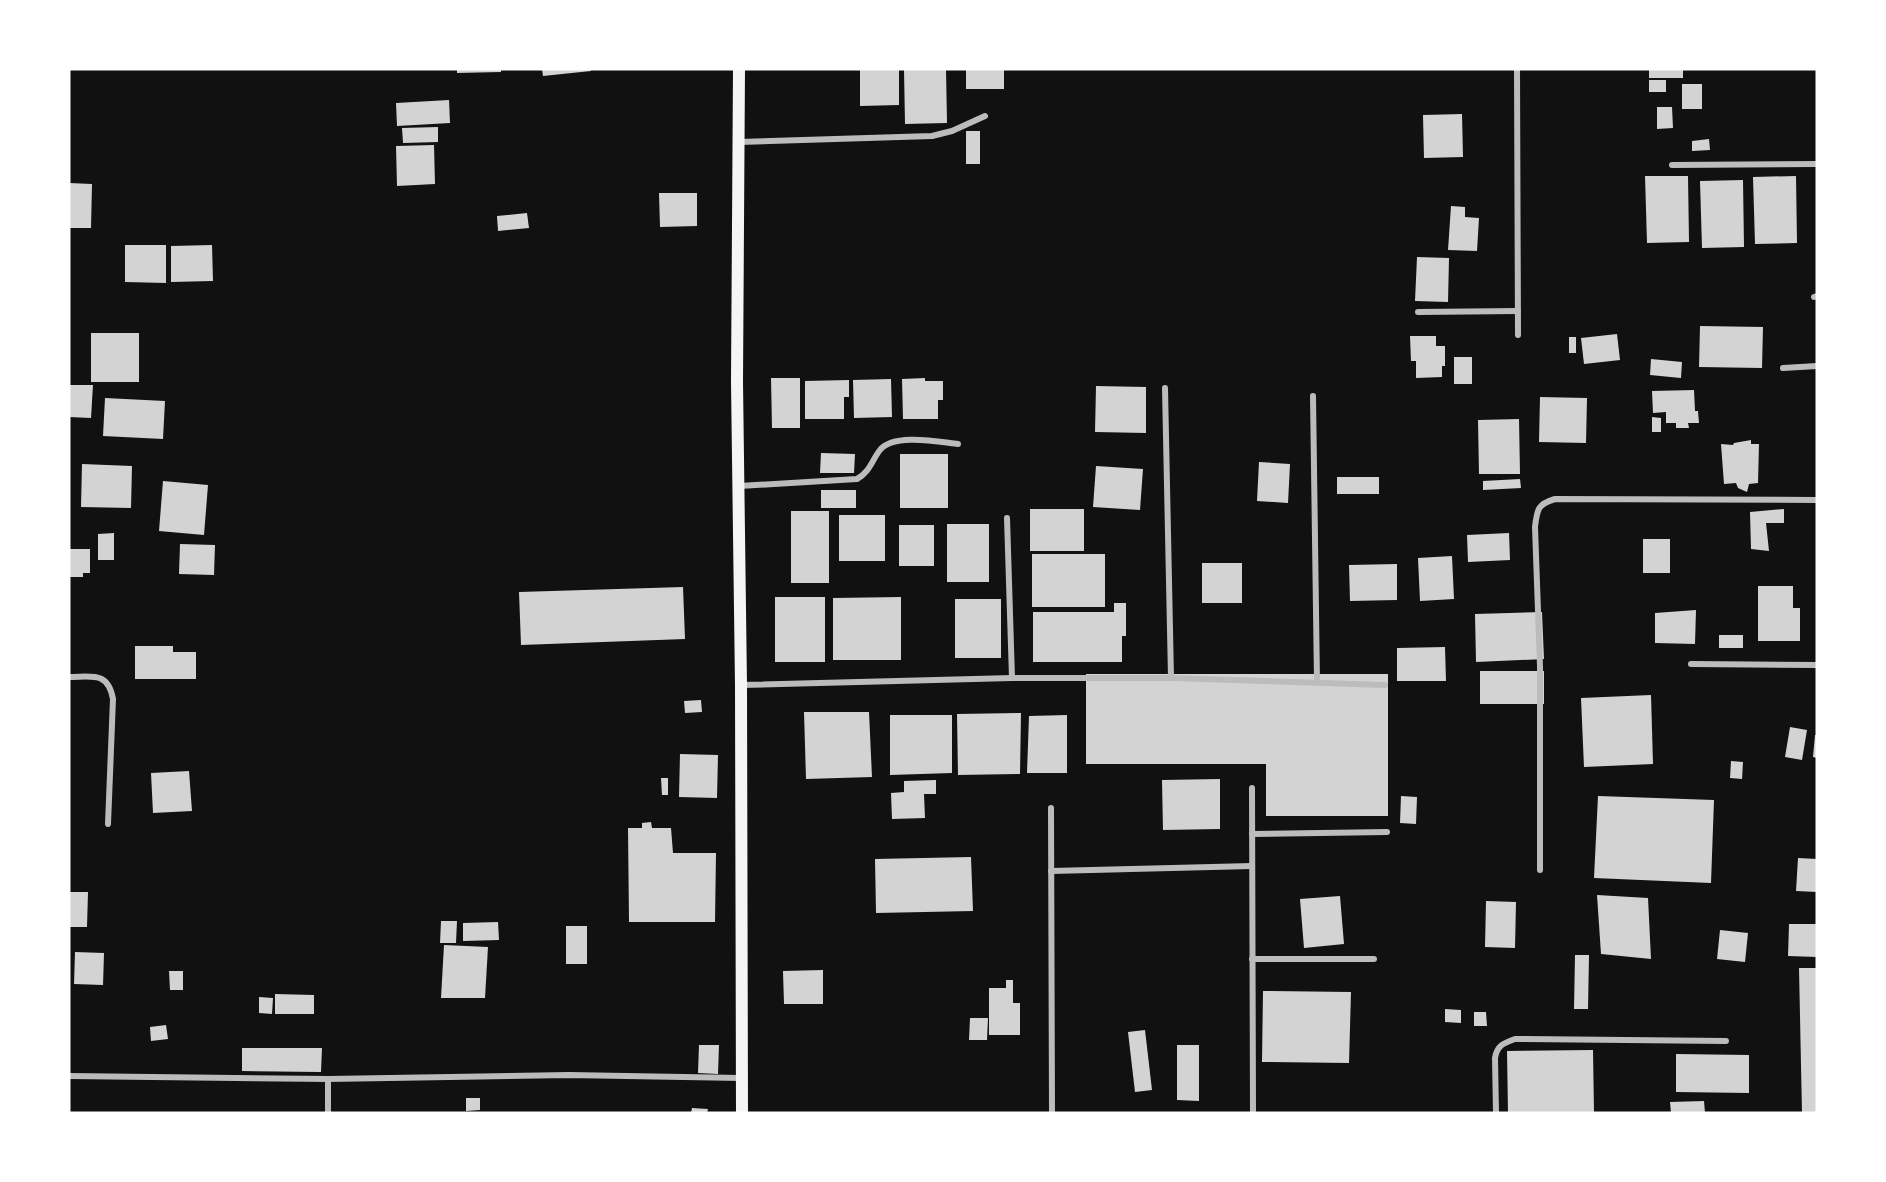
<svg xmlns="http://www.w3.org/2000/svg" width="1886" height="1182" viewBox="0 0 1886 1182" font-family="Rubik,sans-serif">
<rect width="100%" height="100%" fill="#111"/>
<g fill="#d3d3d3">
<polygon points="457,69 501,69 501,72 457,73"/>
<polygon points="542,69 591,69 591,71 543,76"/>
<polygon points="860,69 899,69 899,105 860,106"/>
<polygon points="904,69 946,69 947,123 905,124"/>
<rect x="966" y="69" width="38" height="20"/>
<rect x="1649" y="69" width="34" height="9"/>
<rect x="1649" y="80" width="17" height="12"/>
<rect x="1682" y="84" width="20" height="25"/>
<polygon points="449,100 450,123 397,126 396,103"/>
<polygon points="1657,107 1672,107 1673,128 1657,129"/>
<polygon points="1462,114 1463,157 1424,158 1423,115"/>
<polygon points="438,127 438,142 403,143 402,128"/>
<rect x="966" y="131" width="14" height="33"/>
<polygon points="1709,139 1710,150 1692,151 1692,141"/>
<polygon points="434,145 435,184 397,186 396,146"/>
<polygon points="1645,176 1688,176 1689,242 1647,243"/>
<polygon points="1796,176 1797,243 1755,244 1753,177"/>
<polygon points="1743,180 1744,247 1702,248 1700,181"/>
<polygon points="69,183 92,184 91,228 69,228"/>
<polygon points="659,193 697,193 697,226 660,227"/>
<polygon points="1451,206 1465,207 1465,217 1479,218 1477,251 1448,250"/>
<polygon points="527,213 529,228 498,231 497,216"/>
<polygon points="125,245 166,245 166,283 125,282"/>
<polygon points="212,245 213,281 171,282 171,246"/>
<polygon points="1417,257 1449,258 1448,302 1415,301"/>
<polygon points="1700,326 1763,327 1762,368 1699,367"/>
<rect x="91" y="333" width="48" height="49"/>
<polygon points="1617,334 1620,360 1584,364 1581,338"/>
<polygon points="1410,336 1436,336 1436,346 1445,346 1445,366 1442,366 1442,377 1416,378 1416,361 1411,361"/>
<rect x="1569" y="337" width="7" height="16"/>
<rect x="1454" y="357" width="18" height="27"/>
<polygon points="1651,359 1682,362 1681,378 1650,375"/>
<polygon points="771,378 800,378 800,428 772,428"/>
<polygon points="925,378 925,381 943,381 943,400 938,400 938,419 903,419 902,379"/>
<polygon points="891,379 892,417 854,418 853,380"/>
<polygon points="849,380 849,397 844,397 844,419 805,419 805,381"/>
<polygon points="70,385 93,385 91,418 69,417"/>
<polygon points="1096,386 1146,387 1146,433 1095,432"/>
<polygon points="1694,390 1695,411 1698,411 1699,423 1688,423 1689,428 1676,428 1676,423 1666,423 1666,412 1653,413 1652,391"/>
<polygon points="1540,397 1587,398 1586,443 1539,442"/>
<polygon points="105,398 165,401 163,439 103,436"/>
<polygon points="1652,417 1661,418 1661,432 1652,432"/>
<polygon points="1519,419 1520,474 1479,474 1478,420"/>
<polygon points="1751,440 1751,444 1759,444 1758,483 1749,484 1747,492 1738,488 1736,483 1724,484 1721,444 1733,445 1734,443"/>
<polygon points="821,453 855,454 854,473 820,473"/>
<rect x="900" y="454" width="48" height="54"/>
<polygon points="1259,462 1290,464 1288,503 1257,501"/>
<polygon points="82,464 132,466 131,508 81,507"/>
<polygon points="1096,466 1143,469 1140,510 1093,507"/>
<rect x="1337" y="477" width="42" height="17"/>
<polygon points="1520,479 1521,488 1483,490 1483,481"/>
<polygon points="163,481 208,485 204,535 159,531"/>
<rect x="821" y="490" width="35" height="18"/>
<rect x="1030" y="509" width="54" height="42"/>
<polygon points="1784,509 1784,523 1766,523 1769,551 1751,549 1750,512"/>
<rect x="791" y="511" width="38" height="72"/>
<rect x="839" y="515" width="46" height="46"/>
<rect x="947" y="524" width="42" height="58"/>
<rect x="899" y="525" width="35" height="41"/>
<polygon points="114,533 114,560 98,560 98,534"/>
<polygon points="1509,533 1510,560 1468,562 1467,535"/>
<rect x="1643" y="539" width="27" height="34"/>
<polygon points="180,544 215,545 214,575 179,574"/>
<polygon points="69,549 90,549 90,573 83,573 83,577 69,577"/>
<rect x="1032" y="554" width="73" height="53"/>
<polygon points="1452,556 1454,599 1420,601 1418,558"/>
<rect x="1202" y="563" width="40" height="40"/>
<polygon points="1397,564 1397,600 1350,601 1349,565"/>
<polygon points="1758,586 1793,586 1793,608 1800,608 1800,641 1758,641"/>
<polygon points="683,587 685,639 521,645 519,592"/>
<rect x="775" y="597" width="50" height="65"/>
<polygon points="901,597 901,660 833,660 833,598"/>
<rect x="955" y="599" width="46" height="59"/>
<polygon points="1114,603 1126,603 1126,636 1122,636 1122,662 1033,662 1033,612 1114,612"/>
<polygon points="1696,610 1695,644 1655,643 1655,613"/>
<polygon points="1542,612 1544,659 1476,662 1475,614"/>
<rect x="1719" y="635" width="24" height="13"/>
<polygon points="135,646 173,646 173,652 196,652 196,679 135,679"/>
<polygon points="1445,647 1446,681 1397,681 1397,648"/>
<rect x="1480" y="671" width="64" height="33"/>
<polygon points="1086,674 1388,674 1388,816 1266,816 1266,764 1086,764"/>
<polygon points="1651,695 1653,764 1584,767 1581,698"/>
<polygon points="701,700 702,712 685,713 684,701"/>
<polygon points="804,712 869,712 872,777 806,779"/>
<polygon points="1021,713 1020,774 958,775 957,714"/>
<polygon points="890,715 952,715 952,773 890,775"/>
<polygon points="1067,715 1067,773 1027,773 1029,716"/>
<polygon points="1790,727 1807,730 1802,760 1785,757"/>
<polygon points="1815,735 1817,735 1817,758 1813,757"/>
<polygon points="680,754 718,755 717,798 679,797"/>
<polygon points="1731,761 1743,762 1742,779 1730,778"/>
<polygon points="189,771 192,811 153,813 151,773"/>
<polygon points="661,778 668,778 668,795 662,795"/>
<polygon points="1220,779 1220,829 1163,830 1162,780"/>
<polygon points="936,780 936,794 924,794 925,818 892,819 891,793 904,792 904,781"/>
<polygon points="1401,796 1417,797 1416,824 1400,823"/>
<polygon points="1598,796 1714,800 1711,883 1594,878"/>
<polygon points="651,822 652,828 671,828 673,853 716,853 715,922 629,922 628,828 642,828 642,823"/>
<polygon points="971,857 973,911 876,913 875,859"/>
<polygon points="1798,858 1817,859 1817,892 1796,891"/>
<polygon points="69,892 88,892 87,927 69,927"/>
<polygon points="1597,895 1648,898 1651,959 1601,954"/>
<polygon points="1340,896 1344,944 1304,948 1300,899"/>
<polygon points="1486,901 1516,902 1515,948 1485,947"/>
<polygon points="441,921 457,921 456,943 440,943"/>
<polygon points="498,922 499,940 463,941 463,923"/>
<polygon points="1789,924 1817,924 1817,957 1788,956"/>
<rect x="566" y="926" width="21" height="38"/>
<polygon points="1720,930 1748,933 1745,962 1717,959"/>
<polygon points="444,945 488,947 485,998 441,998"/>
<polygon points="75,952 104,953 103,985 74,984"/>
<polygon points="1575,955 1589,955 1588,1009 1574,1009"/>
<polygon points="1799,968 1817,968 1817,1113 1802,1113"/>
<polygon points="823,970 823,1004 784,1004 783,971"/>
<polygon points="169,971 183,971 183,990 170,990"/>
<polygon points="1006,980 1013,980 1013,1003 1020,1003 1020,1035 989,1035 989,988 1006,988"/>
<polygon points="1263,991 1351,992 1349,1063 1262,1062"/>
<polygon points="275,994 314,995 314,1014 275,1014"/>
<polygon points="259,997 273,998 272,1014 259,1013"/>
<polygon points="1445,1009 1461,1010 1461,1023 1445,1022"/>
<polygon points="1474,1012 1486,1012 1487,1026 1474,1026"/>
<polygon points="970,1018 988,1018 987,1040 969,1040"/>
<polygon points="166,1025 168,1039 151,1041 150,1027"/>
<polygon points="1145,1030 1152,1090 1135,1092 1128,1032"/>
<polygon points="699,1045 719,1045 718,1074 698,1073"/>
<polygon points="1177,1045 1199,1045 1199,1101 1177,1100"/>
<polygon points="242,1048 322,1048 321,1072 242,1071"/>
<polygon points="1593,1050 1594,1113 1508,1113 1507,1051"/>
<polygon points="1676,1054 1749,1055 1749,1093 1676,1092"/>
<polygon points="466,1098 480,1098 480,1110 466,1111"/>
<polygon points="1704,1101 1705,1113 1671,1113 1670,1102"/>
<polygon points="692,1108 708,1109 707,1113 691,1113"/>
</g>
<g fill="none" stroke-linecap="round" stroke-linejoin="round">
<g stroke="#bcbcbc" stroke-width="6">
<polyline points="1517,69 1518,335"/>
<polyline points="739,142 932,136 952,131 985,116"/>
<polyline points="1672,165 1817,164"/>
<polyline points="1814,297 1817,296"/>
<polyline points="1418,312 1518,311"/>
<polyline points="1783,368 1817,366"/>
<polyline points="1165,388 1171,678"/>
<polyline points="1313,396 1317,682"/>
<path d="M739,486L857,479C870,472 872,460 880,450C894,433 939,442 958,444"/>
<polyline points="1007,518 1012,678"/>
<polyline points="1691,664 1817,665"/>
<path d="M69,677C92,677 108,671 113,699L108,824"/>
<polyline points="741,685 1012,678 1171,678 1385,685"/>
<polyline points="1252,788 1253,1113"/>
<polyline points="1051,808 1052,1113"/>
<polyline points="1252,834 1387,832"/>
<path d="M1540,870V667L1535,527C1537,509 1538,504 1555,499L1817,500"/>
<polyline points="1051,871 1252,866"/>
<polyline points="1252,959 1374,959"/>
<polyline points="69,1076 328,1079 569,1075 741,1078"/>
<polyline points="328,1079 328,1113"/>
<path d="M1496,1113L1495,1058C1497,1045 1504,1043 1515,1039L1726,1041"/>
</g>
<polyline stroke="#f5f5f5" stroke-width="12" points="739,69 737,382 741,685 742,1113"/>
</g>
<rect width="1886" height="1182" fill="none" stroke="#ffffff" stroke-width="141"/>
</svg>
